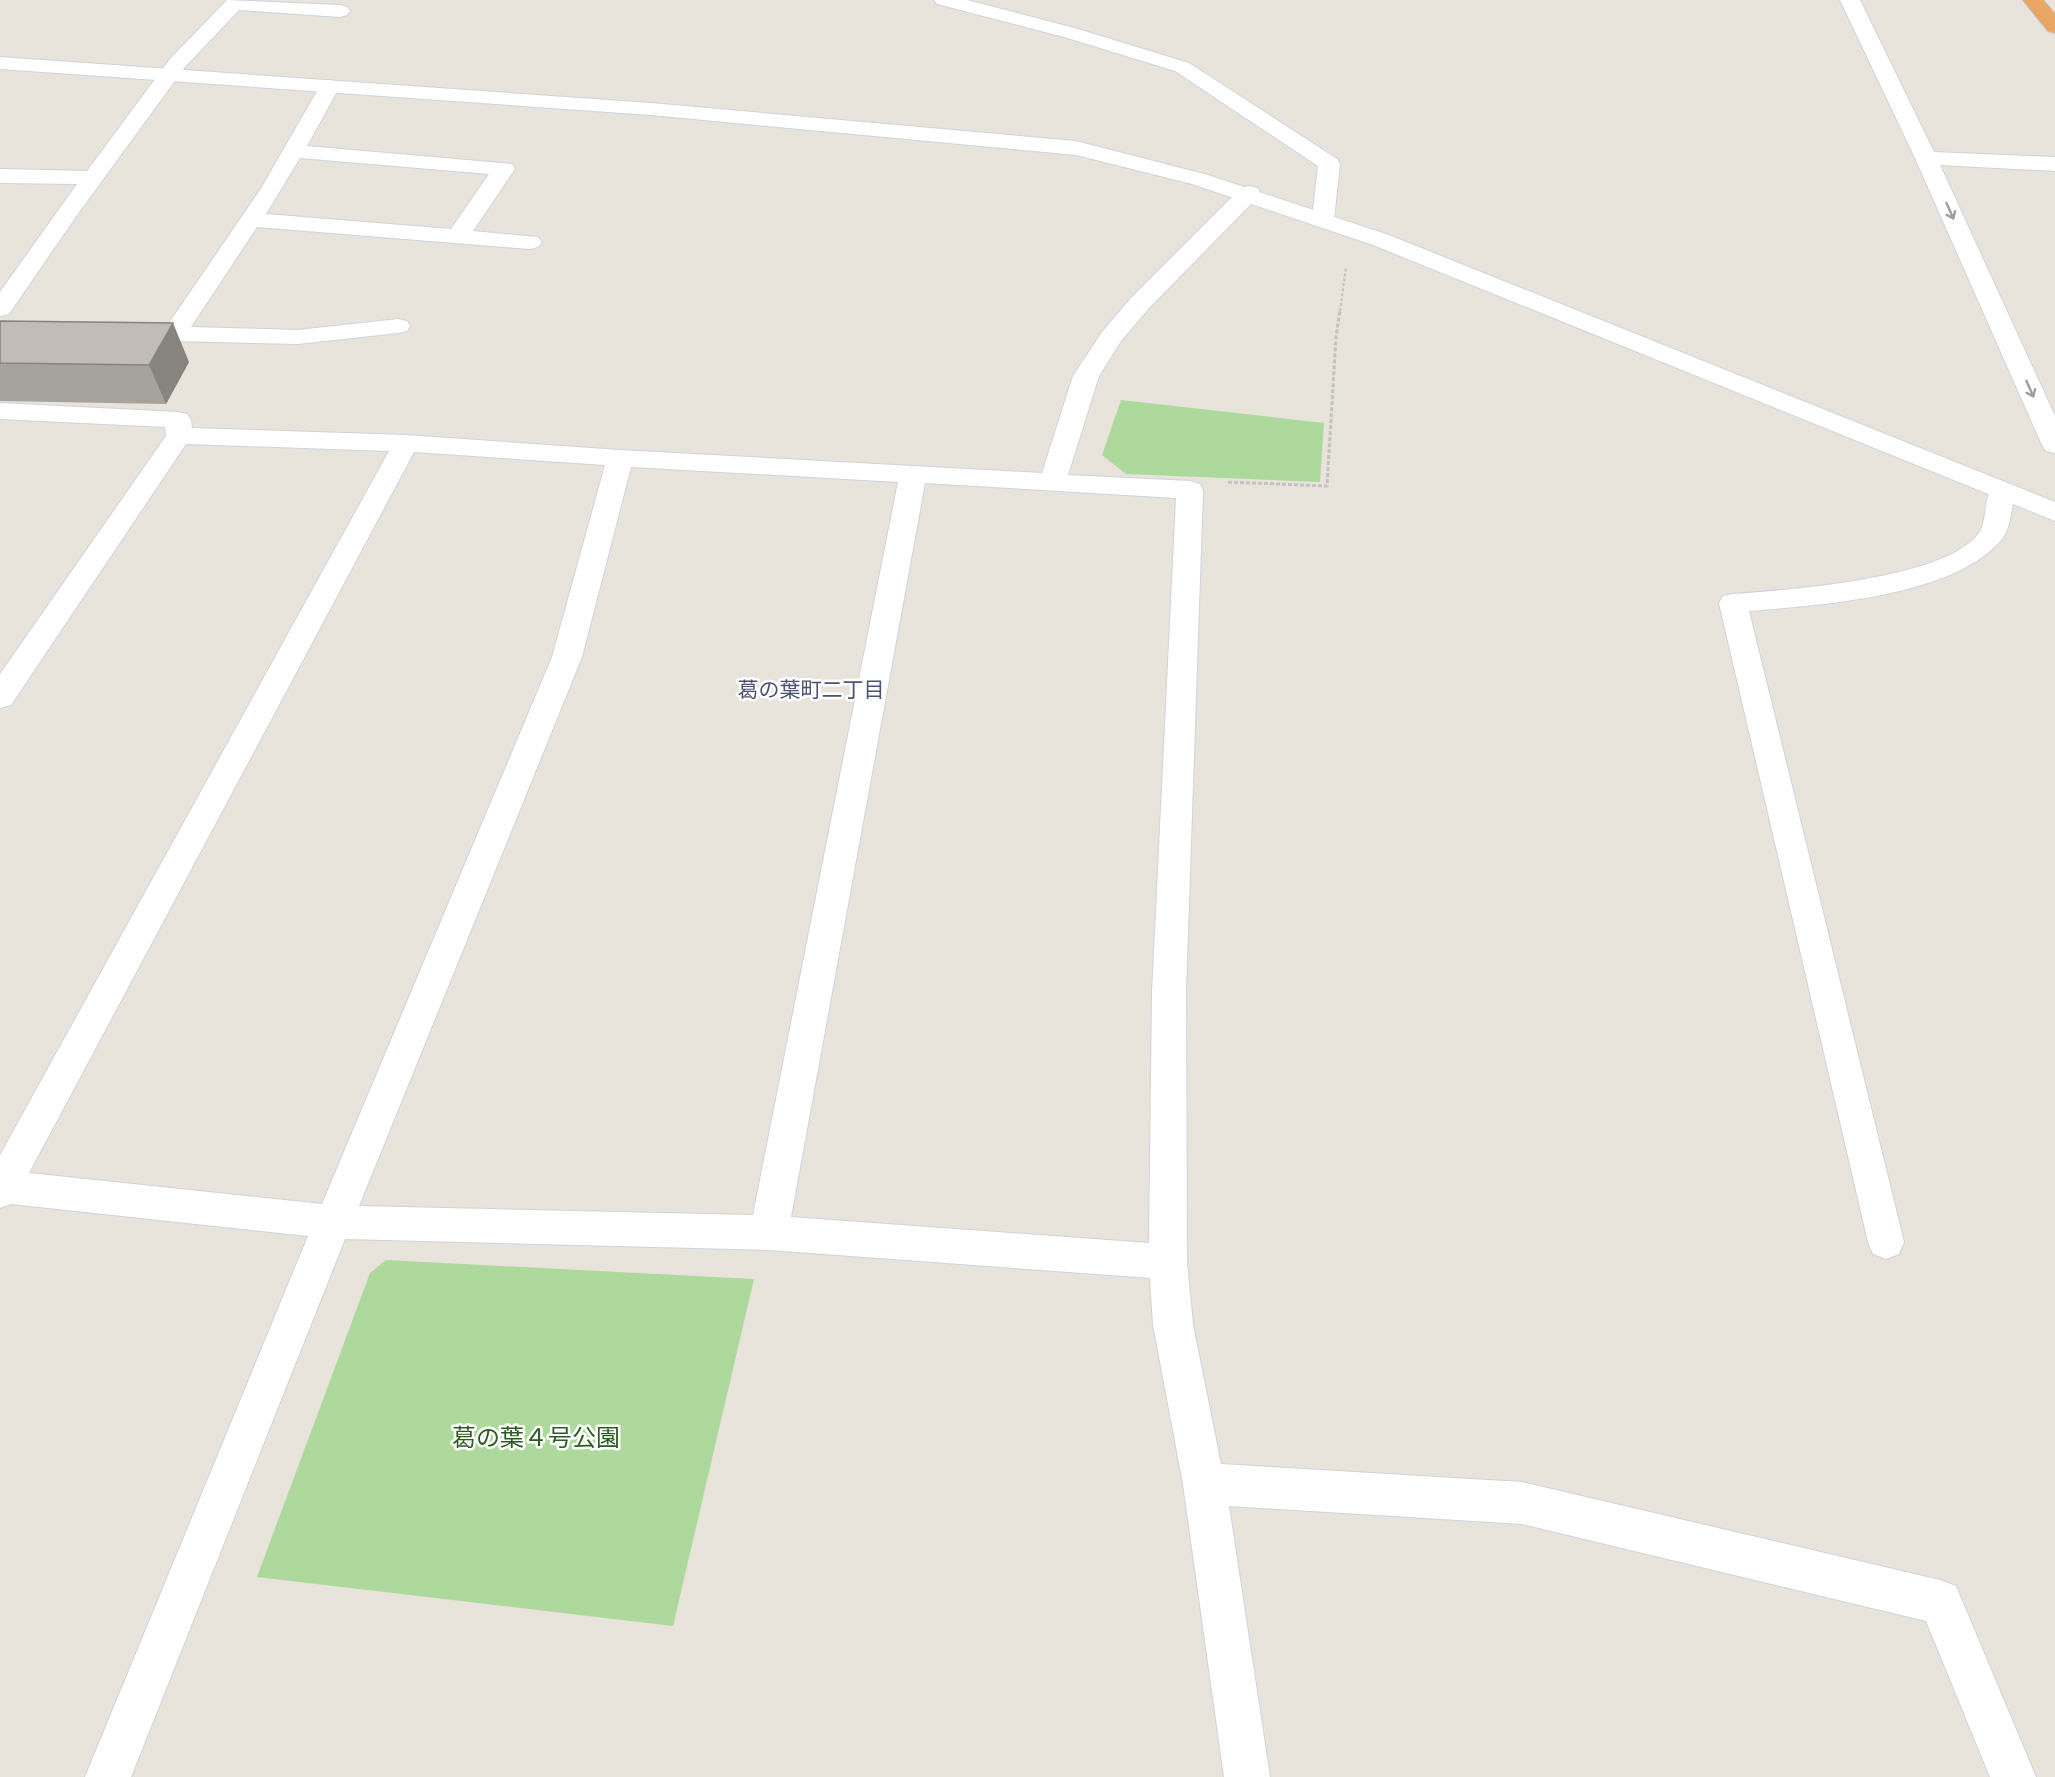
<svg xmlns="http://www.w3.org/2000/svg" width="2055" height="1777" viewBox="0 0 2055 1777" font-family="Helvetica,'Noto Sans JP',sans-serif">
<rect width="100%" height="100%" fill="#e8e3db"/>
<g fill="#aed99d">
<polygon points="1121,400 1324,423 1320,482 1126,474 1102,455"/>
<polygon points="386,1260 754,1279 673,1626 257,1577 370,1273"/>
</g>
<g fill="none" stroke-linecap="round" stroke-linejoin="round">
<g stroke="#d0d2df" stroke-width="2">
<path id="lane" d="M2002,483L2011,485L2015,491C2012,505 2011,528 2002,539C1954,597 1820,605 1749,611L1904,1242L1899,1254L1886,1259L1873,1254L1868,1242L1719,603L1723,596L1733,594C1785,590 1956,579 1981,529C1987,516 1984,498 1993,485Z"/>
</g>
<g stroke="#d0d2df" stroke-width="2">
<g id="street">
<polygon points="227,0 340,5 347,7 350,11 347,15 340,17 239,10 185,67 77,215 9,314 0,316 0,292 77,184 0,183 0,169 87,171 170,59"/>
<polygon points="934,0 967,0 1078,29 1189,63 1337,159 1340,164 1334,219 1331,224 1323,226 1315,224 1312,219 1318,166 1175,71 1064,37 937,4"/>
<polygon points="1840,0 1860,0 1934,152 2055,157 2055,171 1940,165 2055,416 2055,453 2046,451 2042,445 1915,158"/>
<path d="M330,80L337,82L340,86L307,146L512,164L515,169L473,231L538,237L542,242L538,247L530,249L257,227L191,327L298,330L398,319L407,321L410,326L407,331L398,333L298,344L134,340L125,338L122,333L125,328L134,326H167L260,190L320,86L323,82ZM300,158L489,174L451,229L266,214Z"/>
<path d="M1249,186L1257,188L1260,193L1257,198L1149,308L1121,341L1099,376L1068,475L1190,481L1200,484L1203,490L1186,992L1187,1262L1193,1325L1221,1464L1522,1482L1940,1580L1956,1586L2036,1777H1990L1926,1621L1522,1524L1229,1506L1270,1777H1224L1183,1484L1153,1325L1150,1278L769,1250L345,1239L131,1777H85L308,1236L11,1204L0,1208V1155L389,451L186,444L11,705L0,708V674L166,436L165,427L0,419V403L178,412L187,414L191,420L192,428L406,435L620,450L1042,473L1073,376L1102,332L1131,298L1241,188ZM414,452L605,465L552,657L322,1204L29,1173ZM631,467L898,482L753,1215L359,1206L582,657ZM925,483L1176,498L1152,992L1149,1243L791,1217Z"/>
</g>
</g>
<g stroke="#d0d2df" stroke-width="2">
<polygon id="secondary" points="0,57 651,103 1076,141 1208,175 1389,235 2055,502 2055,521 1373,245 1192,184 1076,155 651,115 0,69"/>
</g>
<g stroke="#c3c3c3" stroke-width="2">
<polygon id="highway" points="2023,0 2043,0 2055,14 2055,33 2048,31"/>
</g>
<polyline stroke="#c3c3c3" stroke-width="2" stroke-dasharray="3 2" stroke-linecap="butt" points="1340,311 1346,267"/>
<polyline stroke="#c3c3c3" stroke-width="3" stroke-dasharray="4 2" stroke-linecap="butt" points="1228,482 1327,486 1336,337 1340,310"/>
<use href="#lane" fill="#fff" fill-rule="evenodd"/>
<use href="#street" fill="#fff" fill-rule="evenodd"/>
<use href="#secondary" fill="#fff" fill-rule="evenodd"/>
<use href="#highway" fill="#eaa664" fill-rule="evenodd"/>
</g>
<polygon fill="#a6a39d" points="0,321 189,362 166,404 0,401"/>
<polygon fill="#87847f" points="173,323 189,362 166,404 149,365"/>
<polygon fill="#c1bdb6" stroke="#87847f" stroke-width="1.5" points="0,321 173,323 149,365 0,363"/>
<defs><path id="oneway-shaft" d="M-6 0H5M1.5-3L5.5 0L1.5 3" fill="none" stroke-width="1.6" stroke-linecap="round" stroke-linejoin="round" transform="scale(1.5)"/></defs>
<g stroke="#9e9e9e">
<use href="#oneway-shaft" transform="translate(1950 211) rotate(66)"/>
<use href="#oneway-shaft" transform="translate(2030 389) rotate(66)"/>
</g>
<g text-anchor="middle" stroke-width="5" stroke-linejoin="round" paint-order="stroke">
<g font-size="21" fill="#4e5272" stroke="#fff">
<text x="811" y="697">葛の葉町二丁目</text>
</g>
<g font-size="24" fill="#2a5b21" stroke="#fff">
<text x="536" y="1446">葛の葉４号公園</text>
</g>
</g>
</svg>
